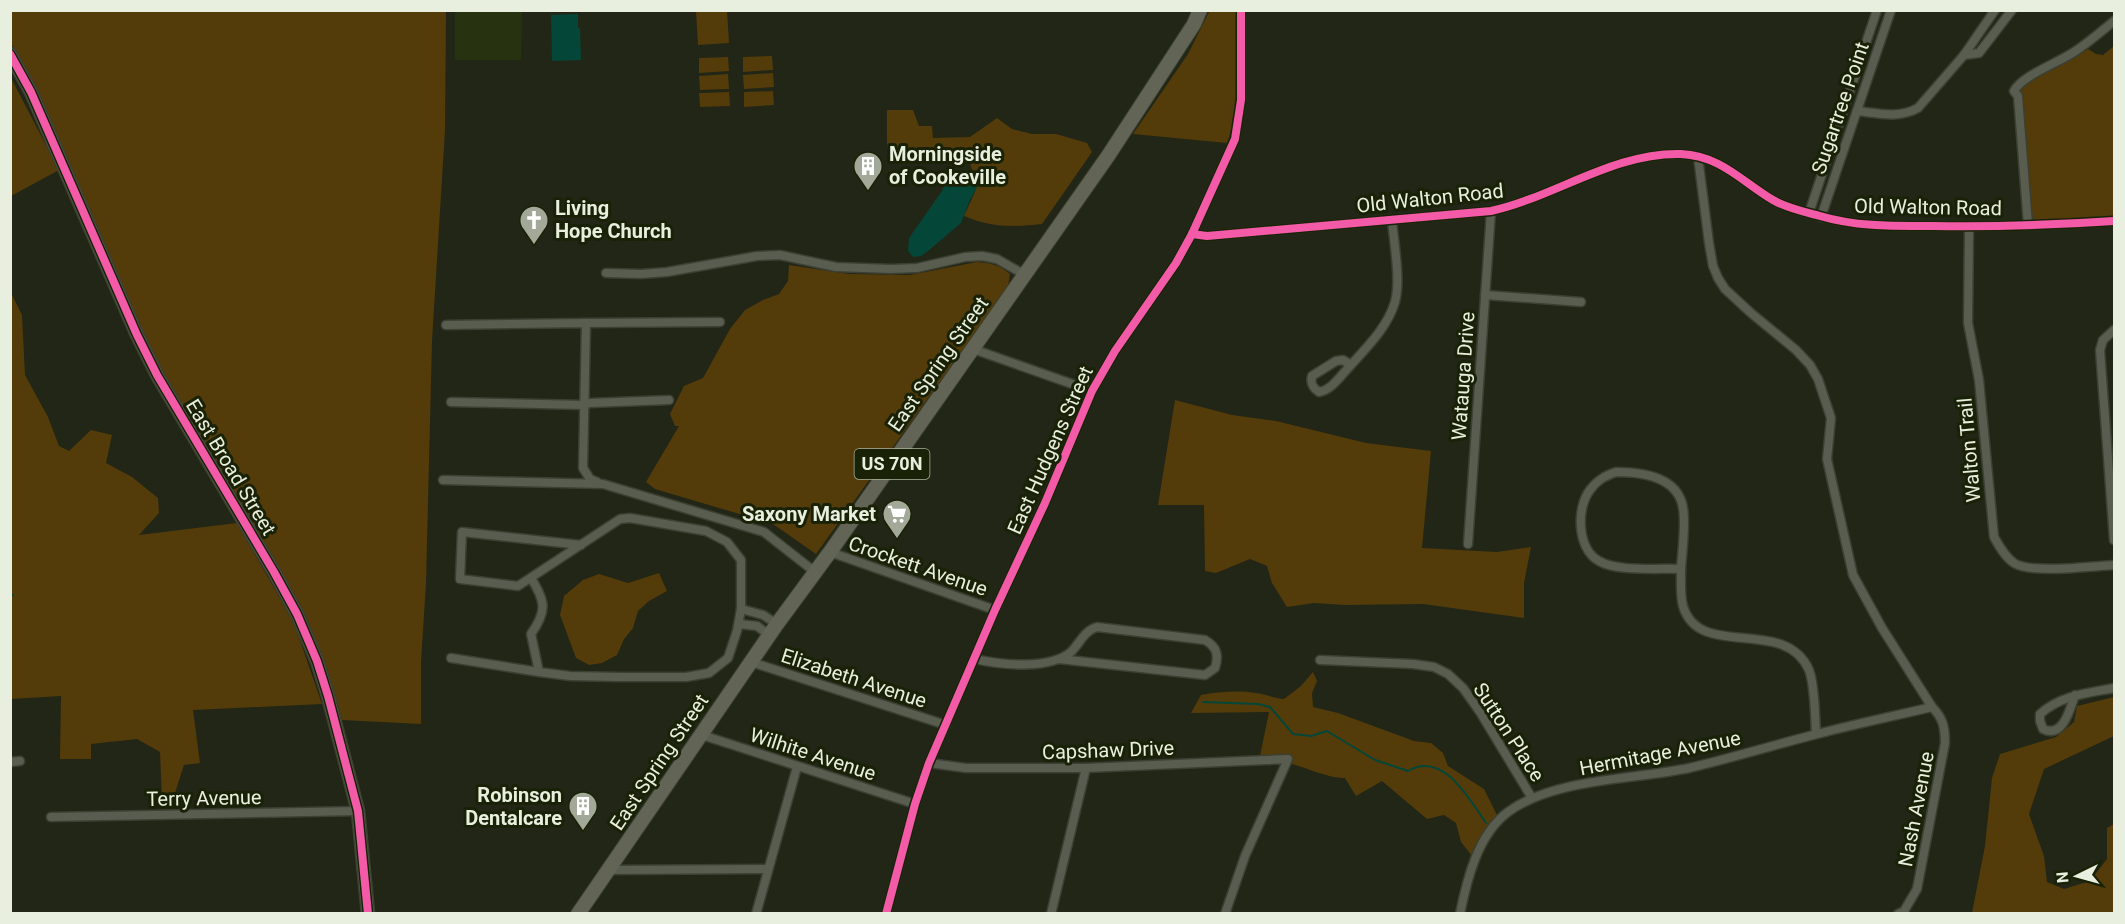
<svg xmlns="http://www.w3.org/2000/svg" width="2125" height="924" viewBox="0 0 2125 924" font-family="Roboto,sans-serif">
<rect width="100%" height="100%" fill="#212616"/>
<polygon fill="#273210" points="455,11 522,11 521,60 455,60"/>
<g fill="#543b0a">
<path d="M1210,10L1236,11C1235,46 1240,112 1227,143L1133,134L1188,54Z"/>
<polygon points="10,11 446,11 445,130 432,341 426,583 421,662 421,724 342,720 327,669 300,604 188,420 140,331 25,70 11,43"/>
<polygon points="727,11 729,43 698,45 696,12"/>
<polygon points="2114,46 2114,216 2036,221 2031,218 2030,213 2024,106 2021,92 2022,86 2088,49 2096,54 2103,55"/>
<polygon points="772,56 773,70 743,72 743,57"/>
<polygon points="728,57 729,71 699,73 699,58"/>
<polygon points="773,73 774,87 744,89 743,75"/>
<polygon points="728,74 729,89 700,90 699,76"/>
<polygon points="10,76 59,170 11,196 10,196"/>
<polygon points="773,91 774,105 744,107 744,92"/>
<polygon points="729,92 730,106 700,107 699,93"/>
<path d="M887,110H913L919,126H932L933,138L970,137L997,118L1012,129L1032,134H1056L1087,143L1092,152L1042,224C1011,227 993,228 964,216L975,192L978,176L974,175L965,149H887Z"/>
<path d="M977,262C990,263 1000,265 1010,274L1008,287L816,554L773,524L655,489L646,482L679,426H675L670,414L684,386L703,378L730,329L745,310L763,300L779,294L788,281L789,265L849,274L910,275Z"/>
<polygon points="10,291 22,315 25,375 48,417 59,446 69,451 91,430 112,435 106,463 132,477 158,498 159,513 139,535 237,523 294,623 322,704 193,710 200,763 184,765 173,799 162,800 160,752 137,739 91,744 91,759 60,759 61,696 11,699"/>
<polygon points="1175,400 1232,415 1276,421 1366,443 1431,451 1422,548 1497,552 1531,547 1524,583 1524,618 1423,604 1345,605 1314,603 1287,607 1272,583 1267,566 1250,559 1216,573 1205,571 1204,505 1158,505"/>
<polygon points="659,573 667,591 649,601 638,611 633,628 624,639 617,655 602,663 589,665 576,658 560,615 564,596 583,580 599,574 628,583"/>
<path d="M1313,672L1317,681L1312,693L1313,707L1338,713L1414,741L1431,743L1443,753L1448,766L1484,789L1497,815L1486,828L1472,856L1461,842L1456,823L1444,815L1427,819L1382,781L1356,796L1345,778C1331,779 1307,768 1292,764L1290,754L1260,756L1269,712L1191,713L1201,695C1218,692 1238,690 1255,693C1265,694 1274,698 1284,699L1301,686Z"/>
<polygon points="2114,697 2114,736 2044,769 2029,814 2044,856 2047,882 2064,889 2090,881 2107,859 2107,828 2114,824 2114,913 1972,913 1985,846 1992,778 2000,754 2056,737 2074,722 2077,706"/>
</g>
<g fill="#044738">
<polygon points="578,14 578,28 580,28 581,60 552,61 551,15"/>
<polygon points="967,176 978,176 981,180 970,200 961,223 928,251 921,256 913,257 908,251 909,238 942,191 945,182 952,177"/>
</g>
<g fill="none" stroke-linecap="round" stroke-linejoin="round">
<g stroke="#044738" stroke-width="2">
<polyline points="10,596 13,595"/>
<path d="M1203,702L1258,704L1270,707L1293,734L1311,736L1327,731L1375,760L1408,771C1443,750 1469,799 1486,823"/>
</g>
<g stroke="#3b4033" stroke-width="11">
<g id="street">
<polyline points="1964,55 1979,53 2012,10"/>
<path d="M1857,111C1878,113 1898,119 1918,108L1964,55L1995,10"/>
<path d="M1698,157L1709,243L1713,266L1718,278L1725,289L1751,313L1796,350L1810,365L1818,379L1831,418L1827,459L1853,575L1882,628L1932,707C1943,718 1945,727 1945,743L1917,889L1904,911L1898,914"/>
<polyline points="1809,213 1877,10"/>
<polyline points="1821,217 1891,10"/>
<path d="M2028,225L2018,96L2014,91C2022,75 2061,62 2077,50C2090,41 2102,31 2114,21"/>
<path d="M1969,227L1968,323L1979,380L1994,537C1999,546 2005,557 2014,563C2030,574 2093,566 2114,565"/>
<path d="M1192,234L1207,236L1491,211C1555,197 1614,152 1681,154C1721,156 1741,181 1773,200C1786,208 1805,212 1820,216C1857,227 1895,226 1933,226C1994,227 2054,225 2114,221"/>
<polyline points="606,273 641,274 667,272 757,256 780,255 836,267 891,269 917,268 965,257 982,256 997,259 1025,275"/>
<polyline points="1485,295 1581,302"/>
<polyline points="586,323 720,322"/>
<polyline points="446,325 586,323 583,468 590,479 597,482"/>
<polyline points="2114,330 2103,340 2100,350 2114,540"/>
<polyline points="973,349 1092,391"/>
<path d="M1351,365L1343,360L1336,361L1312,376C1310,384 1313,388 1319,392C1332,390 1341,375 1350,366C1367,347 1387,328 1395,302C1401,280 1394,244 1392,220"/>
<polyline points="451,402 584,405 590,403 669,400"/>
<path d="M1616,472C1642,472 1678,477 1683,508C1686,525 1682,552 1681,569C1659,568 1617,572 1599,561C1577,549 1576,508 1590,490C1597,480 1605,476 1616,472Z"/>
<polyline points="443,480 603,484 764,532 815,572"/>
<polyline points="1468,544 1491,211"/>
<polyline points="830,552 995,610"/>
<path d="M1681,569C1681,581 1680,595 1683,606C1699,661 1785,615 1809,670C1815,685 1815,717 1816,734"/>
<path d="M531,578C546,602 547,611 531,634L539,672L570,676L620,677H686L709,673L728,658L737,631L741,609V560L727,542L706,531L630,518L620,519L518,586L460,579L462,532L581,545"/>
<polyline points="741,609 763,615 777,624"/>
<polyline points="739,624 757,626 769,635"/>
<polyline points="451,658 539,672"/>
<path d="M975,659C1001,665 1049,670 1071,652C1080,643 1084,631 1097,627L1205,640C1217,647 1219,655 1215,668L1205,675L1059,659"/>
<polyline points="1320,660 1413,664 1434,667 1448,674 1463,688 1480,712 1532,798"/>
<polyline points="751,662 946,725"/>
<path d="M2075,695C2070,709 2063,739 2043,729L2040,721V714C2061,695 2088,693 2114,688"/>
<polyline points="702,735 915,804"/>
<polyline points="10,762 20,761"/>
<polyline points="929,763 966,768 1086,768 1288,759 1245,856 1225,914"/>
<polyline points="51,817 358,811"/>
<polyline points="609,870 768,869"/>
<polyline points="756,914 797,767"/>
<polyline points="886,914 915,804 929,763 995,610 1045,503 1092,391 1115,351 1176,263 1192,234 1235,139 1241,100 1241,10"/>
<polyline points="1051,914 1086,768"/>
<path d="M1460,914C1467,879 1478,834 1508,812C1554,778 1633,780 1689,768C1732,758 1774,745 1817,734C1855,724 1894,716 1932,707"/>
</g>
</g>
<g stroke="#3b4033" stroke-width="15">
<polyline id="secondary" points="10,54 31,92 137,335 157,375 274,572 297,614 317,661 328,696 358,811 368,914"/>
</g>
<g stroke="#3b4033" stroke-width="16">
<polyline id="primary" points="578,914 777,624 830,552 1108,156 1194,24 1200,10"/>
</g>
<use href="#street" stroke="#585d50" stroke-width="8"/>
<use href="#secondary" stroke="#5d6152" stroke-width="12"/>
<use href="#primary" stroke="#626555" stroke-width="14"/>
<g stroke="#192206" stroke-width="11">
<g id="cycleway">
<polyline points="10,54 31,92 137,335 157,375 274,572 297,614 317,661 328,696 358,811 368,914"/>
<path d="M1192,234L1207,236L1491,211C1555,197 1614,152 1681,154C1721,156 1741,181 1773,200C1786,208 1805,212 1820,216C1857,227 1895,226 1933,226C1994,227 2054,225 2114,221"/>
<polyline points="886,914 915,804 929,763 995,610 1045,503 1092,391 1115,351 1176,263 1192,234 1235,139 1241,100 1241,10"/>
</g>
</g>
<use href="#cycleway" stroke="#f35aa7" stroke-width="8"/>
</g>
<defs>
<g id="building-pin" transform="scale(1.5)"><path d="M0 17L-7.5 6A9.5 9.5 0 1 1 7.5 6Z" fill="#a2a998" stroke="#192206"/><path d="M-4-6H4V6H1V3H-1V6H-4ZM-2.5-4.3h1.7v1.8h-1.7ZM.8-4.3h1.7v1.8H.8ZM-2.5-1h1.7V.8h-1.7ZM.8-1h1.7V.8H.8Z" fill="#fff"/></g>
<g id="church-pin" transform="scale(1.5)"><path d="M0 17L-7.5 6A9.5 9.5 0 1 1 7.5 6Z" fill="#a2a998" stroke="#192206"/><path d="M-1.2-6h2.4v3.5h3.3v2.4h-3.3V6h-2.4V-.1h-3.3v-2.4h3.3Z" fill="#fff"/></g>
<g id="supermarket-pin" transform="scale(1.5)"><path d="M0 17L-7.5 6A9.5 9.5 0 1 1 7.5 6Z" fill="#a2a998" stroke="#192206"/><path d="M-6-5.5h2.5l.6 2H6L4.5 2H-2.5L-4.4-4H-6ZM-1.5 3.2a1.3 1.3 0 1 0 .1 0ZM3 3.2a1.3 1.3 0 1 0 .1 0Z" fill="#fff"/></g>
</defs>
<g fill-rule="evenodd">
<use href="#building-pin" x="868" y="166"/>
<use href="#church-pin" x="534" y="220"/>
<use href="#supermarket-pin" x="897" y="514"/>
<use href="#building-pin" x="583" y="806"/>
</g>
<g text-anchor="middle" stroke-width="6" stroke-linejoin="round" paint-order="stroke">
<rect fill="#192206" stroke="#aab29d" stroke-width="1.5" x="854.5" y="449" width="75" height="30" rx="4.5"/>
<g font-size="18" font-weight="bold" fill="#e8efde">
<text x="892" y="470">US 70N</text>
</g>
<g font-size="20" fill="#e8efde" stroke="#192206">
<text transform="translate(1840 108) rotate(-71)" y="7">Sugartree Point</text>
<text transform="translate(1430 198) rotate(-6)" y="7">Old Walton Road</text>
<text transform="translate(1928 207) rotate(1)" y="7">Old Walton Road</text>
<text transform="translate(938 364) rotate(-55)" y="7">East Spring Street</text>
<text transform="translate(1463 376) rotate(-86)" y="7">Watauga Drive</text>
<text transform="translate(1050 450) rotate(-66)" y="7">East Hudgens Street</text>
<text transform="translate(1969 450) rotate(-95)" y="7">Walton Trail</text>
<text transform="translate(231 467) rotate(59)" y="7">East Broad Street</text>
<text transform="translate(918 566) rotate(19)" y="7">Crockett Avenue</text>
<text transform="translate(854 678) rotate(18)" y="7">Elizabeth Avenue</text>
<text transform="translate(1509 732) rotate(57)" y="7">Sutton Place</text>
<text transform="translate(1108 750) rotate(-2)" y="7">Capshaw Drive</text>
<text transform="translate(1660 753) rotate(-11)" y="7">Hermitage Avenue</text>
<text transform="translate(813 754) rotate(18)" y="7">Wilhite Avenue</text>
<text transform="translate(659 762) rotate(-56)" y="7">East Spring Street</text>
<text transform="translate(204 798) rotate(-1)" y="7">Terry Avenue</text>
<text transform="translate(1916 809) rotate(-79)" y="7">Nash Avenue</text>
</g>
<g font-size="20" font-weight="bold" fill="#e8efde" stroke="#192206" text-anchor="start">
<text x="889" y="161">Morningside<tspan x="889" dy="23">of Cookeville</tspan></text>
<text x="555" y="215">Living<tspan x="555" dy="23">Hope Church</tspan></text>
<text x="876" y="521" text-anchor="end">Saxony Market</text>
<text x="562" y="802" text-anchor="end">Robinson<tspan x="562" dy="23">Dentalcare</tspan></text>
</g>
</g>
<rect width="2125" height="924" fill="none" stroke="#e8efde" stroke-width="24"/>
<g transform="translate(2077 876) rotate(265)" stroke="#192206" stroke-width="4.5" paint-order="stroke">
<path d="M0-4.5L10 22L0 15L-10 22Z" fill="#e8efde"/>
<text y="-9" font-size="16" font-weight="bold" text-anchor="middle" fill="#e8efde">N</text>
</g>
</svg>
